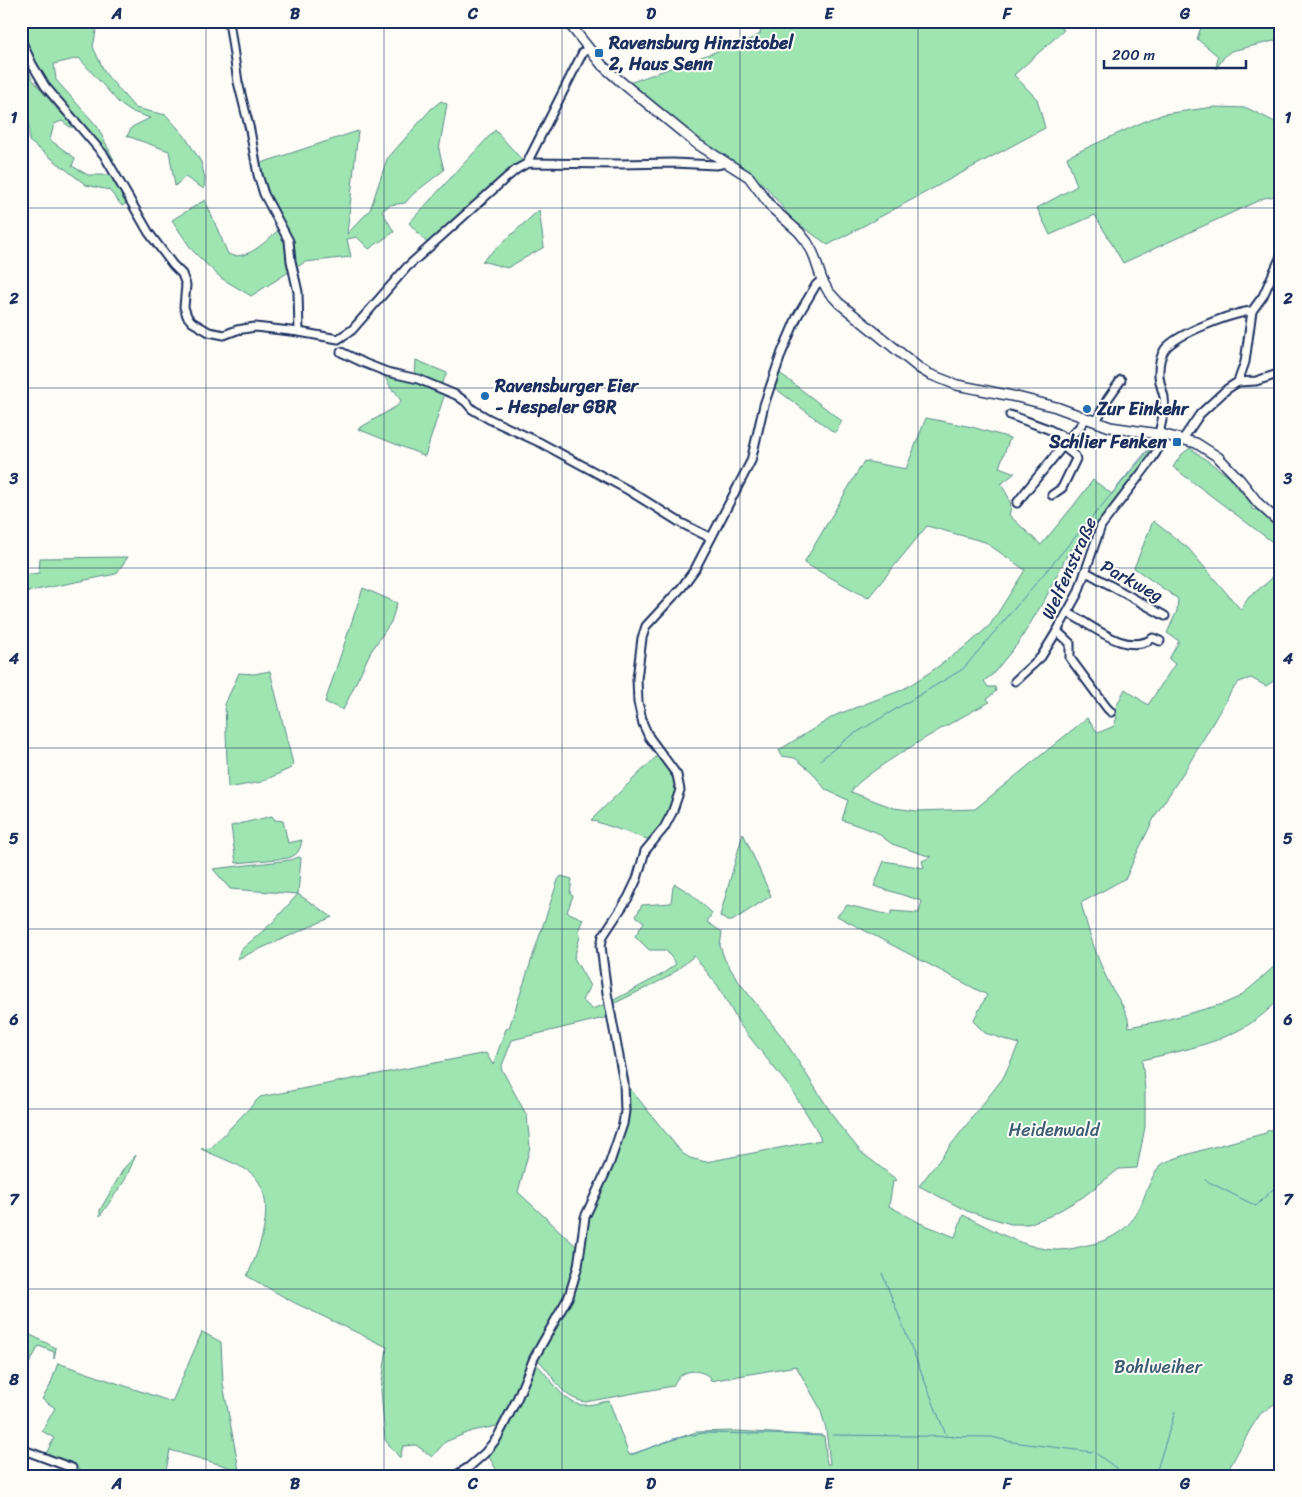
<svg xmlns="http://www.w3.org/2000/svg" width="1302" height="1497" viewBox="0 0 1302 1497" font-family="Sriracha,sans-serif">
<rect width="100%" height="100%" fill="#fdfcf7"/>
<filter id="ink" filterUnits="userSpaceOnUse"><feTurbulence type="fractalNoise" baseFrequency=".02" numOctaves="2"/><feDisplacementMap in="SourceGraphic" scale="10" xChannelSelector="R" yChannelSelector="G"/><feConvolveMatrix kernelMatrix="1 2 1 2 8 2 1 2 1" color-interpolation-filters="sRGB"/></filter>
<g filter="url(#ink)">
<g fill="#9ee5b2" stroke="#5c8a88">
<path d="M21,21H98L93,47L105,73L135,108L166,115L184,135L201,162L205,178L204,189L185,177L175,186L169,151L127,136L132,127L150,118L130,111L120,104L79,58L54,64L56,80L97,126L114,160L50,89C36,70 21,45 21,21Z"/>
<polygon points="762,21 973,21 974,23 976,21 1054,21 1064,30 1014,75 1037,99 1045,128 828,245 793,220 766,187 746,170 695,139 629,83 751,39 760,34"/>
<polygon points="1203,21 1281,21 1281,41 1278,40 1231,51 1224,57 1216,69 1218,56 1197,39"/>
<path d="M21,54L32,79L57,109L75,127H70L62,121L54,124L50,140L75,158L72,166L88,175H111L127,203L122,206L109,190L86,185L29,141C29,128 30,110 21,100Z"/>
<polygon points="441,101 447,104 439,150 444,170 413,194 405,203 390,205 382,211 394,232 369,249 357,237 347,239 351,257 305,262 294,269 291,241 267,194 258,164 358,131 347,234 370,210 387,159 431,109"/>
<polygon points="1214,107 1247,108 1281,125 1281,195 1264,198 1123,263 1095,215 1050,235 1037,208 1077,186 1067,157 1143,122 1164,114"/>
<polygon points="495,130 524,162 428,244 409,223"/>
<path d="M205,200L228,254C246,262 267,241 279,229L288,241L292,270L251,296L221,278L204,262L192,250L172,220Z"/>
<polygon points="539,210 544,247 507,268 482,261"/>
<polygon points="416,360 447,373 441,385 415,376"/>
<polygon points="777,371 842,421 835,433 772,386"/>
<polygon points="384,375 415,381 445,393 425,456 358,429 397,406 401,401 395,391 392,390"/>
<path d="M926,418L972,427L1010,438L999,467L1015,473L1001,484C1007,495 1014,502 1009,515L1041,545L1074,505L1093,480L1112,494L1150,449L1146,463L1103,521L1086,534L1067,555L1045,599L1019,642L992,675L984,681L988,687H995L996,691L987,699L990,702C969,712 857,775 851,792L894,808L917,811L975,809L1087,718L1098,733L1114,726L1117,717L1114,711L1125,689L1148,705L1175,664L1169,659L1179,641L1167,633L1177,611L1178,599L1134,568L1153,521L1188,548L1241,610L1248,598L1269,581L1281,567V676L1266,686L1251,678L1239,682L1232,690L1187,767L1155,816L1135,857L1126,878L1081,903C1088,930 1096,956 1108,981C1115,996 1129,1010 1129,1027L1165,1020L1223,1004L1239,997L1255,984L1281,960V997C1243,1040 1196,1047 1142,1060L1145,1090V1127L1137,1168L1119,1169L1083,1197L1050,1216L1028,1224H1011L967,1211L919,1186L1003,1078L1019,1044L985,1033L973,1021L987,995L837,916L847,905L890,915L892,911L919,913L922,901L874,886L884,861L924,868L922,861L931,857L892,844L876,832L842,820L848,800L826,790L812,772L795,758L782,756L779,750L836,715L902,690L929,673L969,644L990,625L1025,570L985,542L927,526L868,598L804,563L864,461L906,469Z"/>
<polygon points="1190,448 1228,476 1253,506 1251,508 1253,510 1256,509 1281,531 1281,533 1277,538 1281,543 1279,547 1173,467 1181,455"/>
<polygon points="128,557 116,574 21,593 21,575 39,573 40,558"/>
<polygon points="363,588 397,603 391,622 370,653 343,710 325,702"/>
<polygon points="270,671 293,764 291,768 261,782 228,788 225,704 239,673 254,674"/>
<polygon points="658,755 672,771 678,790 662,828 650,840 591,820"/>
<path d="M272,816L275,820L283,821L288,843L302,840C300,849 299,854 289,858L236,863L231,826Z"/>
<polygon points="743,833 771,896 732,921 727,921 720,916"/>
<polygon points="299,857 301,858 298,894 332,917 237,959 242,949 272,923 298,894 230,889 213,869 291,860"/>
<path d="M561,876L572,879L570,894L573,896L567,912L583,919L579,929L580,937L574,958L590,986L582,1000L592,1009L606,1004L608,1017L512,1040L501,1068L527,1116L530,1147L518,1192L577,1247L575,1268L564,1300L532,1356L502,1425L472,1431L445,1442L432,1457L416,1445L403,1446L400,1458L385,1440L381,1390L387,1347L293,1302L247,1276C261,1248 281,1192 247,1170C233,1162 216,1156 201,1149L211,1148L260,1097L486,1053L493,1065L506,1029L509,1028L558,880Z"/>
<path d="M675,884L690,893L712,913L707,922L722,932L720,946L725,960L739,982L783,1038L839,1125L861,1152L897,1180L893,1181L889,1206L920,1223L955,1237L963,1215C992,1229 1026,1250 1058,1250C1069,1250 1079,1247 1088,1245C1105,1242 1123,1233 1133,1219C1144,1205 1148,1178 1161,1165C1170,1157 1248,1138 1266,1133L1268,1130L1281,1129V1399L1259,1415V1416L1251,1428L1225,1476H500L488,1455L535,1363C550,1375 563,1406 585,1405C593,1405 601,1402 609,1401L629,1455L696,1432L736,1431L824,1436L827,1464H830L826,1429L820,1408L796,1366L710,1381L711,1378C698,1367 680,1369 673,1386L585,1402C559,1397 556,1377 538,1360V1356L571,1298L577,1280L586,1219L609,1170L627,1103L628,1086L682,1153L690,1158L706,1162L821,1140L815,1127L791,1089L740,1025L718,986L694,956L668,977L611,1005L610,1002L661,975L676,964L666,950H649L635,936L644,922L636,916L642,905L671,903L673,887Z"/>
<polygon points="136,1155 125,1180 100,1216 100,1210 124,1168"/>
<polygon points="21,1330 56,1348 54,1359 54,1352 39,1346 21,1378"/>
<polygon points="202,1332 221,1342 223,1384 239,1470 170,1450 165,1476 95,1476 45,1456 54,1438 42,1431 55,1408 42,1399 50,1386 58,1363 172,1402"/>
</g>
<g fill="none" stroke-linecap="round" stroke-linejoin="round">
<g stroke="#558aa8" stroke-width="1">
<polyline points="820,760 849,737 963,669 1110,496 1153,443"/>
<polyline points="1205,1180 1256,1206 1281,1181"/>
<polyline points="882,1273 946,1435"/>
<polyline points="832,1435 992,1437 1012,1442 1093,1452"/>
<polyline points="1097,1454 1127,1476"/>
<polyline points="631,1455 673,1439 703,1433 821,1435"/>
<polyline points="1155,1476 1175,1412"/>
</g>
<g stroke="#1b2f5e" stroke-width="11">
<g id="minor">
<polyline points="229,21 238,82 250,130 258,175 264,194 289,241 291,261 298,292 299,332"/>
<polyline points="21,40 32,64 45,86 104,155 149,233 173,265 182,274 186,285 184,307 187,316 192,322 209,332 224,335 237,330 255,327 299,332 338,339 352,330 407,267 506,178 517,169 528,163 620,164 673,163 716,165 726,163"/>
<polyline points="528,163 529,159 583,52 588,50"/>
<polyline points="341,352 364,363 387,372 418,379 456,395 466,402 472,409 489,419 541,443 628,490 681,523 711,538"/>
<polyline points="1238,382 1256,381 1281,373"/>
<polyline points="1010,415 1048,429 1068,439"/>
<polyline points="1096,422 1107,400 1121,380"/>
<path d="M1159,434C1161,422 1166,410 1164,397C1162,388 1158,380 1159,371C1159,363 1161,355 1165,349C1178,333 1232,313 1252,311"/>
<polyline points="1183,439 1200,414 1227,389 1238,382 1245,362 1252,311 1263,296 1281,256"/>
<polyline points="1052,495 1062,488 1076,459 1075,456 1064,447"/>
<path d="M1017,503C1033,481 1052,461 1068,439C1074,432 1081,427 1086,418"/>
<polyline points="1085,573 1090,574 1165,616"/>
<path d="M1068,613C1093,625 1126,657 1153,638L1160,641"/>
<polyline points="1015,681 1041,657 1057,631"/>
<polyline points="1111,712 1107,708 1070,658 1070,643 1057,631 1078,593 1101,526 1150,462 1160,446 1165,435"/>
<polyline points="21,1449 72,1468"/>
<polyline points="455,1476 469,1467 485,1453 497,1438 517,1399 534,1358 569,1296 578,1266 585,1217 609,1165 623,1124 625,1111 624,1083 607,993 601,946 603,936 628,898 637,879 645,851 664,828 672,813 680,790 677,775 649,737 643,724 638,702 637,679 642,638 646,626 682,587 695,569 751,461 764,405 782,352 797,317 816,285 822,280"/>
</g>
</g>
<g stroke="#1b2f5e" stroke-width="12">
<polyline id="major" points="567,21 602,65 620,81 697,144 749,177 772,208 799,232 807,242 813,253 822,280 828,291 839,303 919,368 929,374 957,385 1017,397 1056,407 1110,427 1165,435 1196,443 1218,457 1240,480 1258,503 1281,524"/>
</g>
<use href="#minor" stroke="#fdfcf7" stroke-width="7"/>
<use href="#major" stroke="#fdfcf7" stroke-width="9"/>
</g>
</g>
<path fill="none" stroke="#1b2f5e" stroke-width="1" stroke-opacity="0.55" d="M206,21V1476M384,21V1476M562,21V1476M740,21V1476M918,21V1476M1096,21V1476M21,208H1281M21,388H1281M21,568H1281M21,748H1281M21,929H1281M21,1109H1281M21,1289H1281"/>
<g fill="#1f6fb2" stroke="#fdfcf7" stroke-width="2">
<rect x="594" y="48" width="10" height="10" rx="2.5"/>
<circle cx="485" cy="396" r="5"/>
<circle cx="1087" cy="409" r="5"/>
<rect x="1172" y="437" width="10" height="10" rx="2.5"/>
</g>
<g text-anchor="middle" stroke-width="4" stroke-linejoin="round" paint-order="stroke">
<g font-size="18" font-weight="bold" fill="#1b2f5e" stroke="#fdfcf7" text-anchor="start">
<text x="609" y="49">Ravensburg Hinzistobel<tspan x="609" dy="21">2, Haus Senn</tspan></text>
<text x="495" y="392">Ravensburger Eier<tspan x="495" dy="21">- Hespeler GBR</tspan></text>
<text x="1097" y="415">Zur Einkehr</text>
<text x="1167" y="448" text-anchor="end">Schlier Fenken</text>
</g>
<g font-size="18" fill="#1b2f5e" stroke="#fdfcf7">
<text transform="translate(1069 568) rotate(-66)" y="6">Welfenstraße</text>
<text transform="translate(1132 581) rotate(29)" y="6">Parkweg</text>
</g>
<g font-size="18" fill="#3c5c73" stroke="#fdfcf7">
<text x="1054" y="1136">Heidenwald</text>
<text x="1158" y="1373">Bohlweiher</text>
</g>
</g>
<rect width="1302" height="1497" fill="none" stroke="#fdfcf7" stroke-width="55"/>
<path d="M1104 60v8h142v-8" fill="none" stroke="#1b2f5e" stroke-width="2.5"/>
<text x="1112" y="60" font-size="15" fill="#1b2f5e" stroke="#fdfcf7" stroke-width="4" paint-order="stroke">200 m</text>
<rect x="28" y="28" width="1246" height="1442" fill="none" stroke="#1b2f5e" stroke-width="2"/>
<g font-size="16" text-anchor="middle" font-weight="bold" fill="#1b2f5e">
<text x="117" y="19">A</text>
<text x="295" y="19">B</text>
<text x="473" y="19">C</text>
<text x="651" y="19">D</text>
<text x="829" y="19">E</text>
<text x="1007" y="19">F</text>
<text x="1185" y="19">G</text>
<text x="14" y="123">1</text>
<text x="1288" y="123">1</text>
<text x="14" y="304">2</text>
<text x="1288" y="304">2</text>
<text x="14" y="484">3</text>
<text x="1288" y="484">3</text>
<text x="14" y="664">4</text>
<text x="1288" y="664">4</text>
<text x="14" y="844">5</text>
<text x="1288" y="844">5</text>
<text x="14" y="1025">6</text>
<text x="1288" y="1025">6</text>
<text x="14" y="1205">7</text>
<text x="1288" y="1205">7</text>
<text x="14" y="1385">8</text>
<text x="1288" y="1385">8</text>
<text x="117" y="1489">A</text>
<text x="295" y="1489">B</text>
<text x="473" y="1489">C</text>
<text x="651" y="1489">D</text>
<text x="829" y="1489">E</text>
<text x="1007" y="1489">F</text>
<text x="1185" y="1489">G</text>
</g>
</svg>
